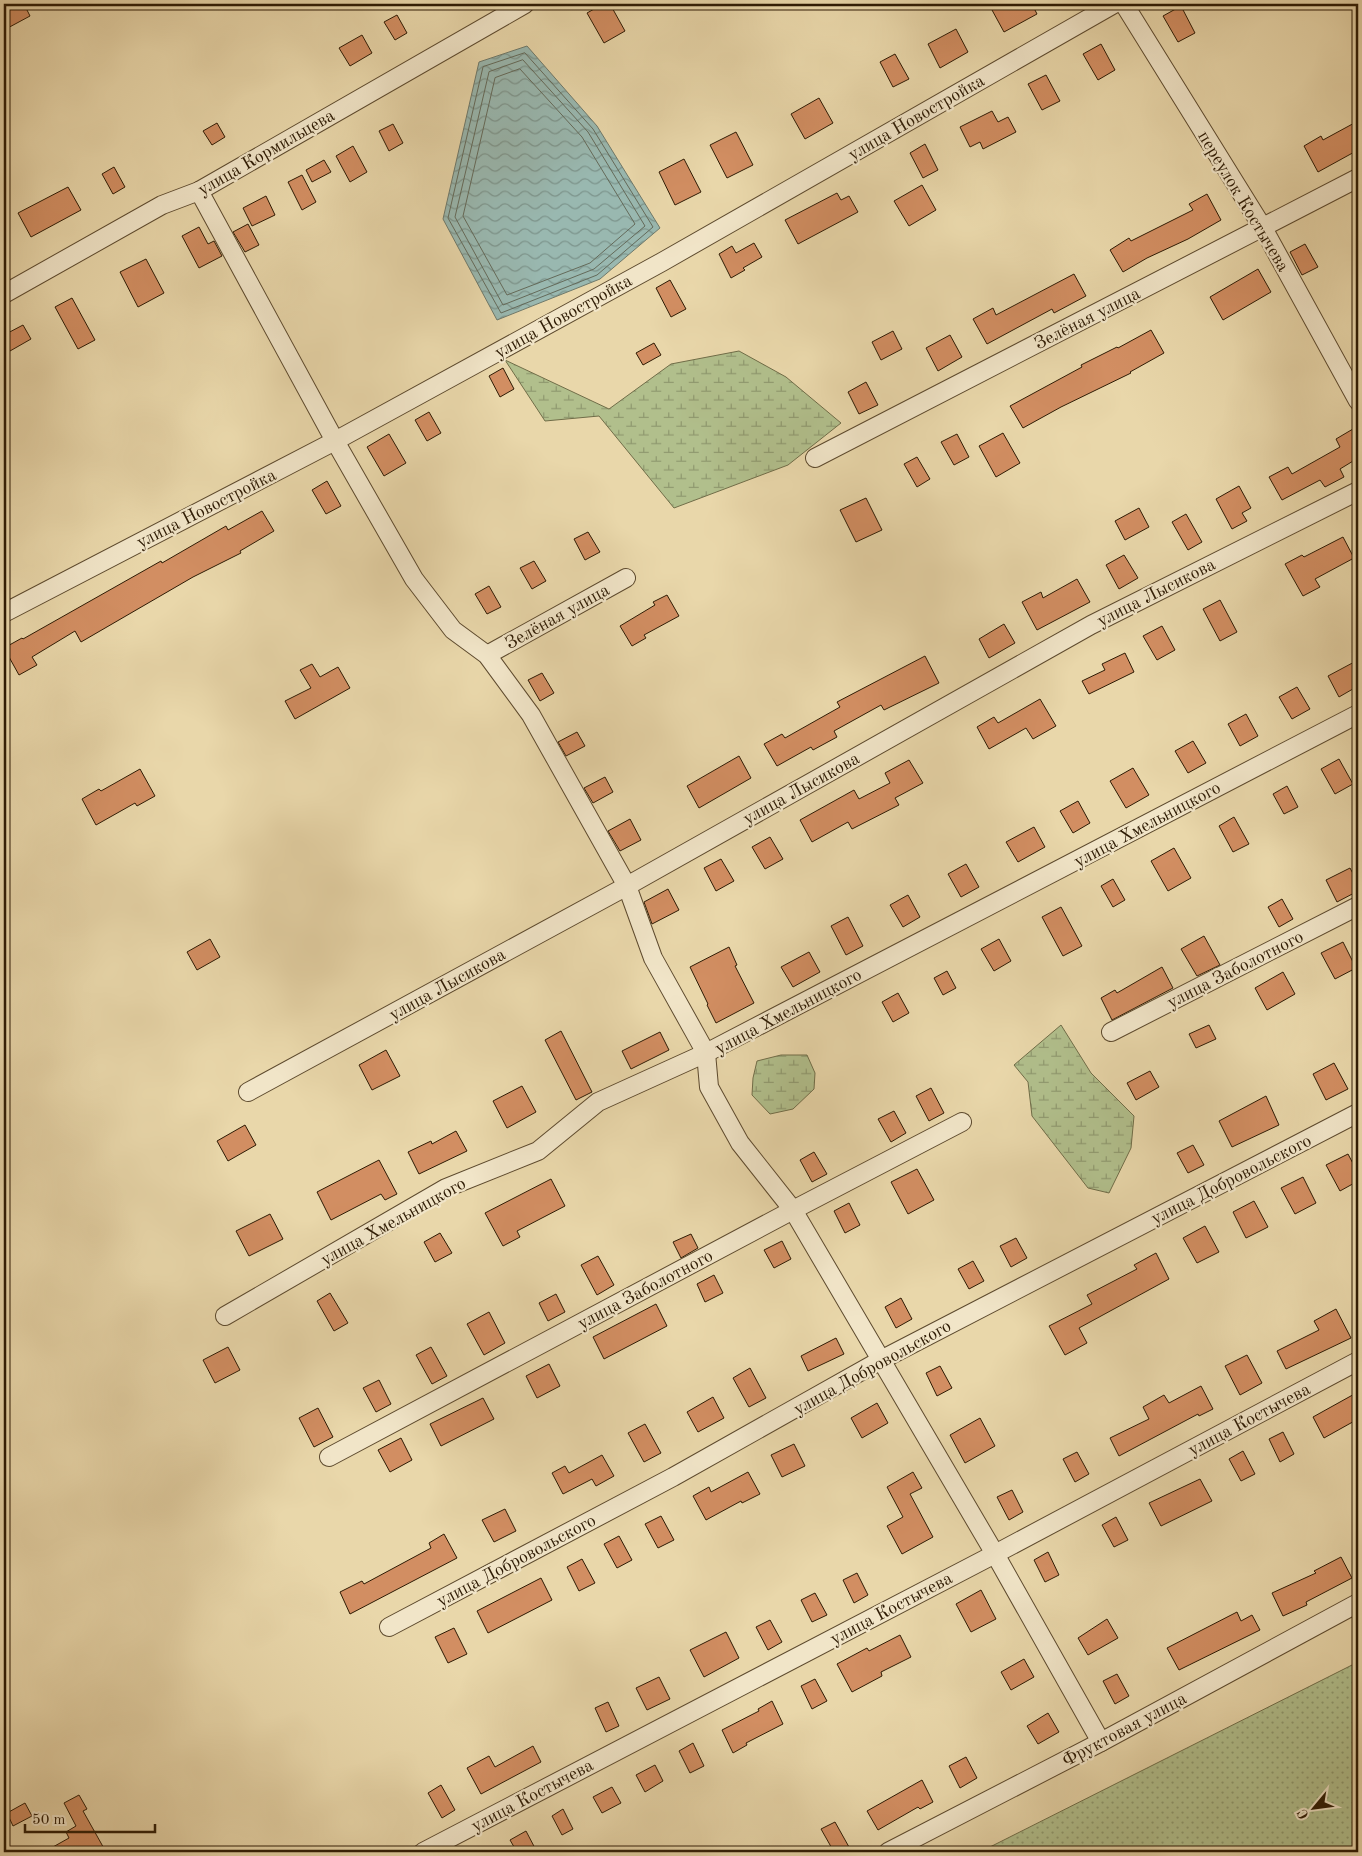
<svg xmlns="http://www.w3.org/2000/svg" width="1362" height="1856" viewBox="0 0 1362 1856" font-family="'Old Standard TT',serif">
<defs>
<pattern id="grass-dots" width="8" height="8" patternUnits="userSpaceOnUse" patternTransform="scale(1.25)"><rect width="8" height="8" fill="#b1bf8c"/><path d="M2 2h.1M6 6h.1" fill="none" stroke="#909a70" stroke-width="1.8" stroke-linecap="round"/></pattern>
<pattern id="wetland-marsh" width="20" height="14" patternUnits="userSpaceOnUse" patternTransform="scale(1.25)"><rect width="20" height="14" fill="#b1bf8c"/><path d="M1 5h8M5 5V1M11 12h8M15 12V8" fill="none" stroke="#909a70"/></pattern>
<pattern id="water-waves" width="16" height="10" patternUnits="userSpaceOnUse" patternTransform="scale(1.25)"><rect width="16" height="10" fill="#99b8b0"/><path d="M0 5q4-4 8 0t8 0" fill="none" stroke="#7d958d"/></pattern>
</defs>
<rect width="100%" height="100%" fill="#e9d7aa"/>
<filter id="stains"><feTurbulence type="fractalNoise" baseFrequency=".004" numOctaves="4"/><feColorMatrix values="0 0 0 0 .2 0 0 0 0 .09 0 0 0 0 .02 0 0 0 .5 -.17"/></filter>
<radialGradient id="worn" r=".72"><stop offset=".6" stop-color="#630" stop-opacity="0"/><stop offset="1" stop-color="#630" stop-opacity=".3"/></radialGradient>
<polygon fill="url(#grass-dots)" stroke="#706d48" points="1358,1662 1358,1852 980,1852"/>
<g fill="url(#wetland-marsh)" stroke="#706d48">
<polygon points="739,351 786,377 841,423 788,465 674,508 599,416 545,421 505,360 609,409 671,364"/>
<polygon points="1061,1025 1091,1073 1134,1116 1131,1148 1109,1193 1088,1188 1032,1116 1028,1082 1014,1065"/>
<polygon points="781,1055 807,1055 815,1073 814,1089 793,1109 770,1114 752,1095 753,1078 757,1061"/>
</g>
<polygon fill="url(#water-waves)" stroke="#6e796b" points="527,46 597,126 660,228 600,279 497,320 443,219 479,62"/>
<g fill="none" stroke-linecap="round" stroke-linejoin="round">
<g stroke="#646a5a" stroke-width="1">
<polygon points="525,53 593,129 653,227 597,275 501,313 448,218 483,67"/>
<polygon points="523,60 588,132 645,226 594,269 503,305 455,217 489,72"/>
<polygon points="520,69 582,137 635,224 590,263 507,295 463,216 495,78"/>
</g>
</g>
<g fill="#d28e62" stroke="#2e1b04">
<polygon points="15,4 24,4 30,16 4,30 4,10"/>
<polygon points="603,4 610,4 625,31 604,43 587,13"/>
<polygon points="1004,4 1032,4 1037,14 1004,32 992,10"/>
<polygon points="1181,6 1195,33 1178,42 1163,16"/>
<polygon points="397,15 407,33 395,40 384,22"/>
<polygon points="956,29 968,52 940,68 928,44"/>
<polygon points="362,35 372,53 350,66 339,48"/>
<polygon points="1101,44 1115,70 1098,80 1083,54"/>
<polygon points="895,54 909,79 893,87 880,62"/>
<polygon points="1046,75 1060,101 1042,110 1028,84"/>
<polygon points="819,98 833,123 805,139 791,114"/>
<polygon points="992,111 998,122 1008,117 1016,132 983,149 980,142 970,147 960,127"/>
<polygon points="1358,121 1358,150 1318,172 1304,146 1321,136 1323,140"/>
<polygon points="217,123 225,137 212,145 203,131"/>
<polygon points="393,124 403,143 389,151 379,131"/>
<polygon points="736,132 753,165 727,178 710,145"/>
<polygon points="925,144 938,170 923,178 910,153"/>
<polygon points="353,146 367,172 350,182 336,156"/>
<polygon points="684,159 701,192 675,205 659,172"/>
<polygon points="324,160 331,172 312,182 306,170"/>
<polygon points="114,167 125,187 113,194 102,174"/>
<polygon points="302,175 316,202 302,210 288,182"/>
<polygon points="922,185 936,210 909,226 894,201"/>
<polygon points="68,187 81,210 31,237 18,213"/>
<polygon points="837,193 841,200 849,196 858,212 798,244 785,220"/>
<polygon points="1207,194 1221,220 1188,239 1147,258 1123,272 1110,250 1129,238 1131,241 1193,210 1189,204"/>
<polygon points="266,196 275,215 252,226 243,208"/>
<polygon points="248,224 259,245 245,252 233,232"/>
<polygon points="199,227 208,244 214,241 222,256 199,268 182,236"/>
<polygon points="754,243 762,257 743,268 745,270 731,278 719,254 732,246 736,253"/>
<polygon points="1305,244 1318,267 1302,275 1290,252"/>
<polygon points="146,259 164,293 138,307 120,272"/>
<polygon points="1258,269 1271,292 1223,320 1210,297"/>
<polygon points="1074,274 1086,296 1054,313 1052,309 987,344 973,319 993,308 996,315"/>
<polygon points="670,280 686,309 671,317 656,288"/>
<polygon points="72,298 95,340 78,349 55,307"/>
<polygon points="23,325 31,339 10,351 4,340 4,335"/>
<polygon points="1151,330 1164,353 1130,372 1131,373 1061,407 1023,428 1010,406 1082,367 1081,365 1117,347 1118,348"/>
<polygon points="893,331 902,349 881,360 872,342"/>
<polygon points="950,335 962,357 938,371 926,348"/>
<polygon points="654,343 661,355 643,365 636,353"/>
<polygon points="503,368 514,389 500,397 489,376"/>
<polygon points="866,382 878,405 859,414 848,392"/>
<polygon points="429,412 441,433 427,441 415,420"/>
<polygon points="1358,426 1358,458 1340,469 1344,477 1325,487 1320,480 1282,500 1269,477 1288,467 1292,474 1340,447 1336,439"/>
<polygon points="1003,433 1020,463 996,477 979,446"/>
<polygon points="389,434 406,463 384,476 367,447"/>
<polygon points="957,434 969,457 954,465 941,442"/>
<polygon points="917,457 930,479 917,487 904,464"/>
<polygon points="327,481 341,506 326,514 312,490"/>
<polygon points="1239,486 1251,508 1242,513 1247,521 1232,529 1216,499"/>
<polygon points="866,498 882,530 856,542 840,510"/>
<polygon points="1139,508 1149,527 1125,540 1115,521"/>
<polygon points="262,511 274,531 240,551 241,553 193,577 81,642 75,631 32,657 37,665 19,675 4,648 22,638 23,639 161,561 162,563 226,526 228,530"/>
<polygon points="1186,514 1202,542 1188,550 1172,522"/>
<polygon points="588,532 600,552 585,560 574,539"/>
<polygon points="1343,537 1354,558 1315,579 1320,587 1303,596 1285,564 1302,555 1304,557"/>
<polygon points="1124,555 1138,578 1119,589 1106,565"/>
<polygon points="534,561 546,581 532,589 520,568"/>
<polygon points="1077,579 1090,602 1037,630 1022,602 1041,592 1043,598"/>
<polygon points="489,586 501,607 487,614 475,594"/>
<polygon points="667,595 679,616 644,635 646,638 632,646 620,626 655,605 653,602"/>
<polygon points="1220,600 1237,632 1220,641 1203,609"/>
<polygon points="1004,624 1015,643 989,658 979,639"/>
<polygon points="1162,626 1175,650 1157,660 1143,636"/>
<polygon points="1125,653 1134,672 1089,694 1082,681 1105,670 1102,664"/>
<polygon points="925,656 939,683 884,710 881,705 834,731 837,737 813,750 811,747 777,766 764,744 782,734 785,738 840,707 837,702"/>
<polygon points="1358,660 1358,686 1339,697 1328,676"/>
<polygon points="312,664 320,677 338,667 350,688 295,719 285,701 311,688 300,670"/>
<polygon points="542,673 554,693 540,701 528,680"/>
<polygon points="1297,687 1310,709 1292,719 1279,697"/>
<polygon points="1040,699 1056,726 1033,739 1026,728 989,749 977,727 994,717 998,723"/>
<polygon points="1246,714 1258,736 1240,746 1228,724"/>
<polygon points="577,732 585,746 566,756 558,742"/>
<polygon points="1193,741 1206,763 1188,773 1175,751"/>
<polygon points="739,756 751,778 699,808 687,786"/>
<polygon points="1339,759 1353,784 1335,794 1321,769"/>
<polygon points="909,760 923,783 895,798 899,805 852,829 848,822 812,842 800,820 854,790 859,799 890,783 885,773"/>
<polygon points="1133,768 1149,795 1126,808 1110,781"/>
<polygon points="140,769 155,796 137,806 135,803 96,825 82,799 99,789 101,791"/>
<polygon points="605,777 613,792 593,803 584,788"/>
<polygon points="1287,786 1298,807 1284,814 1273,794"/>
<polygon points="1078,801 1090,823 1073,833 1060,811"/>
<polygon points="1234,817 1249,844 1233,852 1219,826"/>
<polygon points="630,819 641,840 620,851 608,831"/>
<polygon points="1034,827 1045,847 1018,862 1006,842"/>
<polygon points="770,837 783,859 765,869 752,847"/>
<polygon points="1174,848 1191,878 1168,891 1151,861"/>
<polygon points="721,859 734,881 716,891 704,868"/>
<polygon points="966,864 979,887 961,897 948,874"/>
<polygon points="1350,868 1358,883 1358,891 1337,902 1326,880"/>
<polygon points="1113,879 1125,900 1113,907 1101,886"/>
<polygon points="668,889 679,910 652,924 644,902"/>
<polygon points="908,895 920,917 903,927 890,905"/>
<polygon points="1282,899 1293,919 1279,927 1268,907"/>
<polygon points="1061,907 1082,946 1063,956 1042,917"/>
<polygon points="848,917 863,946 846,955 831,926"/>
<polygon points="1204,936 1220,965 1197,976 1181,949"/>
<polygon points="210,939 220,957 197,970 187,952"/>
<polygon points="999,939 1011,961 994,971 981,949"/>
<polygon points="1343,942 1356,968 1335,979 1321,953"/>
<polygon points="729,947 737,965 735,966 754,1003 716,1023 707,1005 708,1004 690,967"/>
<polygon points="809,952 820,972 793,987 781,967"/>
<polygon points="1162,967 1173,988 1112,1020 1101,998 1115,990 1117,993"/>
<polygon points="947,971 956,988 943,995 934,978"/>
<polygon points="1283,972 1295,994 1267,1010 1255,988"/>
<polygon points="898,993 909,1013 893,1022 882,1002"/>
<polygon points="1209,1025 1216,1039 1196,1048 1189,1034"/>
<polygon points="561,1031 592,1092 576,1100 545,1040"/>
<polygon points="660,1032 669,1050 631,1069 622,1051"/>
<polygon points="386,1050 400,1076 372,1090 359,1065"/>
<polygon points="1334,1063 1348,1089 1326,1100 1313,1074"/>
<polygon points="1150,1071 1159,1087 1136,1100 1127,1083"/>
<polygon points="522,1086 536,1112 507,1128 493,1101"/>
<polygon points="931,1088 944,1113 929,1121 916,1096"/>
<polygon points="1266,1096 1279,1125 1232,1147 1219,1121"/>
<polygon points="894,1111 906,1133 891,1142 878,1119"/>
<polygon points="245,1125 256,1145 228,1161 217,1141"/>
<polygon points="456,1131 467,1151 419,1174 408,1152 431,1141 432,1144"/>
<polygon points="1193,1145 1204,1165 1188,1173 1177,1153"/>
<polygon points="814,1152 827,1174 812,1182 800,1160"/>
<polygon points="1348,1154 1358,1173 1358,1181 1340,1191 1326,1165"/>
<polygon points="379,1160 397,1194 385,1200 381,1194 331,1220 317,1192"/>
<polygon points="917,1169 934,1200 908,1214 891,1182"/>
<polygon points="1303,1177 1316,1203 1295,1214 1281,1188"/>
<polygon points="551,1179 565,1206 517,1231 520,1237 503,1246 485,1213"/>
<polygon points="1254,1201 1268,1227 1246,1238 1233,1212"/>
<polygon points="849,1203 860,1225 845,1233 834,1211"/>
<polygon points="270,1214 283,1239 249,1256 236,1231"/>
<polygon points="1205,1226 1219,1252 1197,1263 1183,1238"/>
<polygon points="440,1233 452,1253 435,1262 424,1242"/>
<polygon points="691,1234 698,1248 681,1258 673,1242"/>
<polygon points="1016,1238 1027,1258 1011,1267 1000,1246"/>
<polygon points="782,1241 791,1259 774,1268 764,1250"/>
<polygon points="1156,1253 1169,1279 1079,1328 1087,1343 1065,1355 1049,1326 1092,1304 1087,1295 1137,1269 1134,1265"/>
<polygon points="598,1256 614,1285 597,1295 581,1265"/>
<polygon points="973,1261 984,1281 969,1289 958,1269"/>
<polygon points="714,1275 723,1293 705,1302 697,1284"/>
<polygon points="330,1293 348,1323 334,1331 317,1301"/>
<polygon points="556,1294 565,1312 548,1321 539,1303"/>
<polygon points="901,1298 912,1319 896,1328 885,1307"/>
<polygon points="656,1304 667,1326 604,1359 593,1337"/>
<polygon points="1336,1309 1351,1338 1286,1369 1277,1351 1319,1330 1314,1321"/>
<polygon points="489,1312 505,1343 484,1355 467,1324"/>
<polygon points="836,1338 844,1354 808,1371 801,1356"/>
<polygon points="228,1347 240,1370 215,1383 203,1360"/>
<polygon points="431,1347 447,1376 432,1384 416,1355"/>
<polygon points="1247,1355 1262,1383 1240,1395 1225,1366"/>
<polygon points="549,1364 560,1386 537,1398 526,1376"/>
<polygon points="940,1366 952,1388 937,1396 926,1373"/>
<polygon points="750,1368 766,1398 749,1407 733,1378"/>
<polygon points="379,1380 391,1404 376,1412 363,1388"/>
<polygon points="1201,1386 1213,1409 1199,1416 1198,1414 1119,1456 1110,1438 1149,1419 1143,1407 1164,1395 1169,1403"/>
<polygon points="1358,1392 1358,1419 1324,1438 1313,1417"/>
<polygon points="713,1397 724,1418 698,1432 687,1412"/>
<polygon points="483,1398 494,1419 441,1446 430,1424"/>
<polygon points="877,1403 888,1423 862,1438 851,1418"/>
<polygon points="318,1408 333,1437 314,1447 299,1418"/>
<polygon points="980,1418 995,1446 965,1463 950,1435"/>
<polygon points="645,1424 661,1453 644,1462 628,1433"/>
<polygon points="1283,1432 1294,1454 1280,1462 1269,1439"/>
<polygon points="401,1438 412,1460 390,1472 378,1450"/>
<polygon points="794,1444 805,1466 782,1477 771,1455"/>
<polygon points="1243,1451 1255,1474 1241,1481 1229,1459"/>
<polygon points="1077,1452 1089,1474 1075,1482 1063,1459"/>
<polygon points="602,1455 614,1476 596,1486 592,1479 563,1494 552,1473 565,1466 569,1473"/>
<polygon points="748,1472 760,1494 742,1503 741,1501 706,1520 693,1496 709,1487 711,1492"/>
<polygon points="913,1472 922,1488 910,1494 933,1537 902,1554 887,1526 903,1517 887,1487"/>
<polygon points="1200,1479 1212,1501 1161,1526 1149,1503"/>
<polygon points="1012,1490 1023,1512 1009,1520 997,1497"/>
<polygon points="505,1509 516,1531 494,1542 482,1520"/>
<polygon points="661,1516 674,1540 658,1548 645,1524"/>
<polygon points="1116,1517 1128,1540 1114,1547 1102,1525"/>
<polygon points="444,1534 457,1558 350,1614 340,1592 362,1581 364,1584 431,1548 429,1543"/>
<polygon points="619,1536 632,1560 617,1568 604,1544"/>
<polygon points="1048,1552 1059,1575 1045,1582 1034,1560"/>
<polygon points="1341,1557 1352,1578 1306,1602 1307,1605 1283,1616 1272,1593 1316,1573 1314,1571"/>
<polygon points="582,1559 595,1583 579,1591 567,1567"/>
<polygon points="857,1573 868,1595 854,1603 843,1580"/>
<polygon points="541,1578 552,1600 488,1633 477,1611"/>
<polygon points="981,1590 996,1619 971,1632 956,1604"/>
<polygon points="815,1593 827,1615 812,1622 801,1600"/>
<polygon points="1237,1612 1241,1621 1252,1615 1260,1630 1179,1670 1167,1648"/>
<polygon points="1107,1619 1118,1638 1088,1655 1078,1638"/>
<polygon points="770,1620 782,1642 768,1650 756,1627"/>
<polygon points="454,1628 467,1654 448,1663 435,1637"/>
<polygon points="726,1632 739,1658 704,1677 690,1650"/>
<polygon points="900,1635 911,1657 881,1672 882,1676 852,1692 837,1664 867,1648 869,1651"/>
<polygon points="1024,1659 1034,1677 1011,1690 1001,1672"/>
<polygon points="1117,1674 1129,1696 1115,1704 1103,1681"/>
<polygon points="659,1677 670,1699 647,1710 636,1688"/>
<polygon points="815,1679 827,1701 812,1709 801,1686"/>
<polygon points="772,1701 783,1724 746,1743 747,1745 733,1753 722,1730 759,1711 758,1709"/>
<polygon points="608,1702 619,1726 606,1732 595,1708"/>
<polygon points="1048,1713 1059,1732 1038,1744 1027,1726"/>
<polygon points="693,1743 704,1766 690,1773 679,1751"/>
<polygon points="533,1746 541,1762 481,1794 467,1768 489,1756 495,1767"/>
<polygon points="966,1757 977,1778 960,1788 949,1766"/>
<polygon points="655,1765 663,1781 645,1792 636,1775"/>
<polygon points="922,1780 933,1802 920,1809 918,1807 878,1830 867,1811"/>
<polygon points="441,1785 455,1810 442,1818 428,1793"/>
<polygon points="612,1787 621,1803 602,1813 593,1797"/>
<polygon points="79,1795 87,1809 83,1811 106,1852 44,1852 69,1838 66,1832 76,1826 64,1803"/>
<polygon points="25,1803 32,1816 13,1826 7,1813"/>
<polygon points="563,1809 573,1829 562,1835 552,1816"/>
<polygon points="835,1822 849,1847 839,1852 834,1852 821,1829"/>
<polygon points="526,1831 537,1852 517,1852 510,1840"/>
</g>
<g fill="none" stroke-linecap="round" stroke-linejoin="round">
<g stroke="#5d4a2e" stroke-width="20">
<g id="street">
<polyline points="1124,4 1263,228 1358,401"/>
<polyline points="199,191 335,441 414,579 453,630 487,655 531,715 627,886 653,958 706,1053 709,1087 740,1143 793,1210 995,1554 1101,1742"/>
<polyline points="4,294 162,205 199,191 525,4"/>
<polyline points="815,458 1358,178"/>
<polyline points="4,613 335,441 662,262 1114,4"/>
<polyline points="487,655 626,578"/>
<polyline points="1111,1032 1358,906"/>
<polyline points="248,1092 627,886 1091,625 1358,491"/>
<polyline points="225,1316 446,1188 538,1151 598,1102 706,1053 1358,714"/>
<polyline points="329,1457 793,1210 962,1122"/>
<polyline points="389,1627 673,1477 881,1360 1358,1113"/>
<polyline points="423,1852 995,1554 1358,1361"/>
<polyline points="888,1852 1101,1742 1358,1603"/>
</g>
</g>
<use href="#street" stroke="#f1e5c8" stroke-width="18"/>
</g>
<g text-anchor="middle" stroke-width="4.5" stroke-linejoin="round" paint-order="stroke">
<g font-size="18" fill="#2e1b04" stroke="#f1e5c8">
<text transform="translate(916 117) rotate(-30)" y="6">улица Новостройка</text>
<text transform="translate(266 152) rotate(-30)" y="6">улица Кормильцева</text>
<text transform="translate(1244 201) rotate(59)" y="6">переулок Костычева</text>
<text transform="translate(563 316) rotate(-29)" y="6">улица Новостройка</text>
<text transform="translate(1087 318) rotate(-27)" y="6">Зелёная улица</text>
<text transform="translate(206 508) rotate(-27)" y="6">улица Новостройка</text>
<text transform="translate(1156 592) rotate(-27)" y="6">улица Лысикова</text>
<text transform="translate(557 616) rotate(-29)" y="6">Зелёная улица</text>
<text transform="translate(801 788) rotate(-29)" y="6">улица Лысикова</text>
<text transform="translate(1147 824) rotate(-28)" y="6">улица Хмельницкого</text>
<text transform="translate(1235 969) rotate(-27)" y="6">улица Заболотного</text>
<text transform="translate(447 984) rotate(-29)" y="6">улица Лысикова</text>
<text transform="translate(788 1011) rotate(-28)" y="6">улица Хмельницкого</text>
<text transform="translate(1231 1179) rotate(-27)" y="6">улица Добровольского</text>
<text transform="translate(393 1221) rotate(-29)" y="6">улица Хмельницкого</text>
<text transform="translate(645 1289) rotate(-28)" y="6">улица Заболотного</text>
<text transform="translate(872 1367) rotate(-29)" y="6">улица Добровольского</text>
<text transform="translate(1249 1419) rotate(-28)" y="6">улица Костычева</text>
<text transform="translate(516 1560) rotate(-28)" y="6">улица Добровольского</text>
<text transform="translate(891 1608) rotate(-28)" y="6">улица Костычева</text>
<text transform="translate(1124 1729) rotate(-28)" y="6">Фруктовая улица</text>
<text transform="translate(532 1795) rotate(-28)" y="6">улица Костычева</text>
</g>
</g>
<rect width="1362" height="1856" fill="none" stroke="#e9d7aa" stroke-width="20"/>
<rect x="5" y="5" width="1352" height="1846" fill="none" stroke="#2e1b04" stroke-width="2.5"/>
<rect x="10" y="10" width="1342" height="1836" fill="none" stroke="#2e1b04"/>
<g transform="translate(1314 1808) rotate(241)" stroke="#f1e5c8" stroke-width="4" paint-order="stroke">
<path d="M0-4L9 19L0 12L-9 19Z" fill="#2e1b04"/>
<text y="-8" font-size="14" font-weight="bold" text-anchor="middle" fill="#2e1b04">С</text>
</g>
<path d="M25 1824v8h130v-8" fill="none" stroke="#2e1b04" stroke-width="2.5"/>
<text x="32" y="1824" font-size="15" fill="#2e1b04" stroke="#f1e5c8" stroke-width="4" paint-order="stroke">50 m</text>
<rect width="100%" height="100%" filter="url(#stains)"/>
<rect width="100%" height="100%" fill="url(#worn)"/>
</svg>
